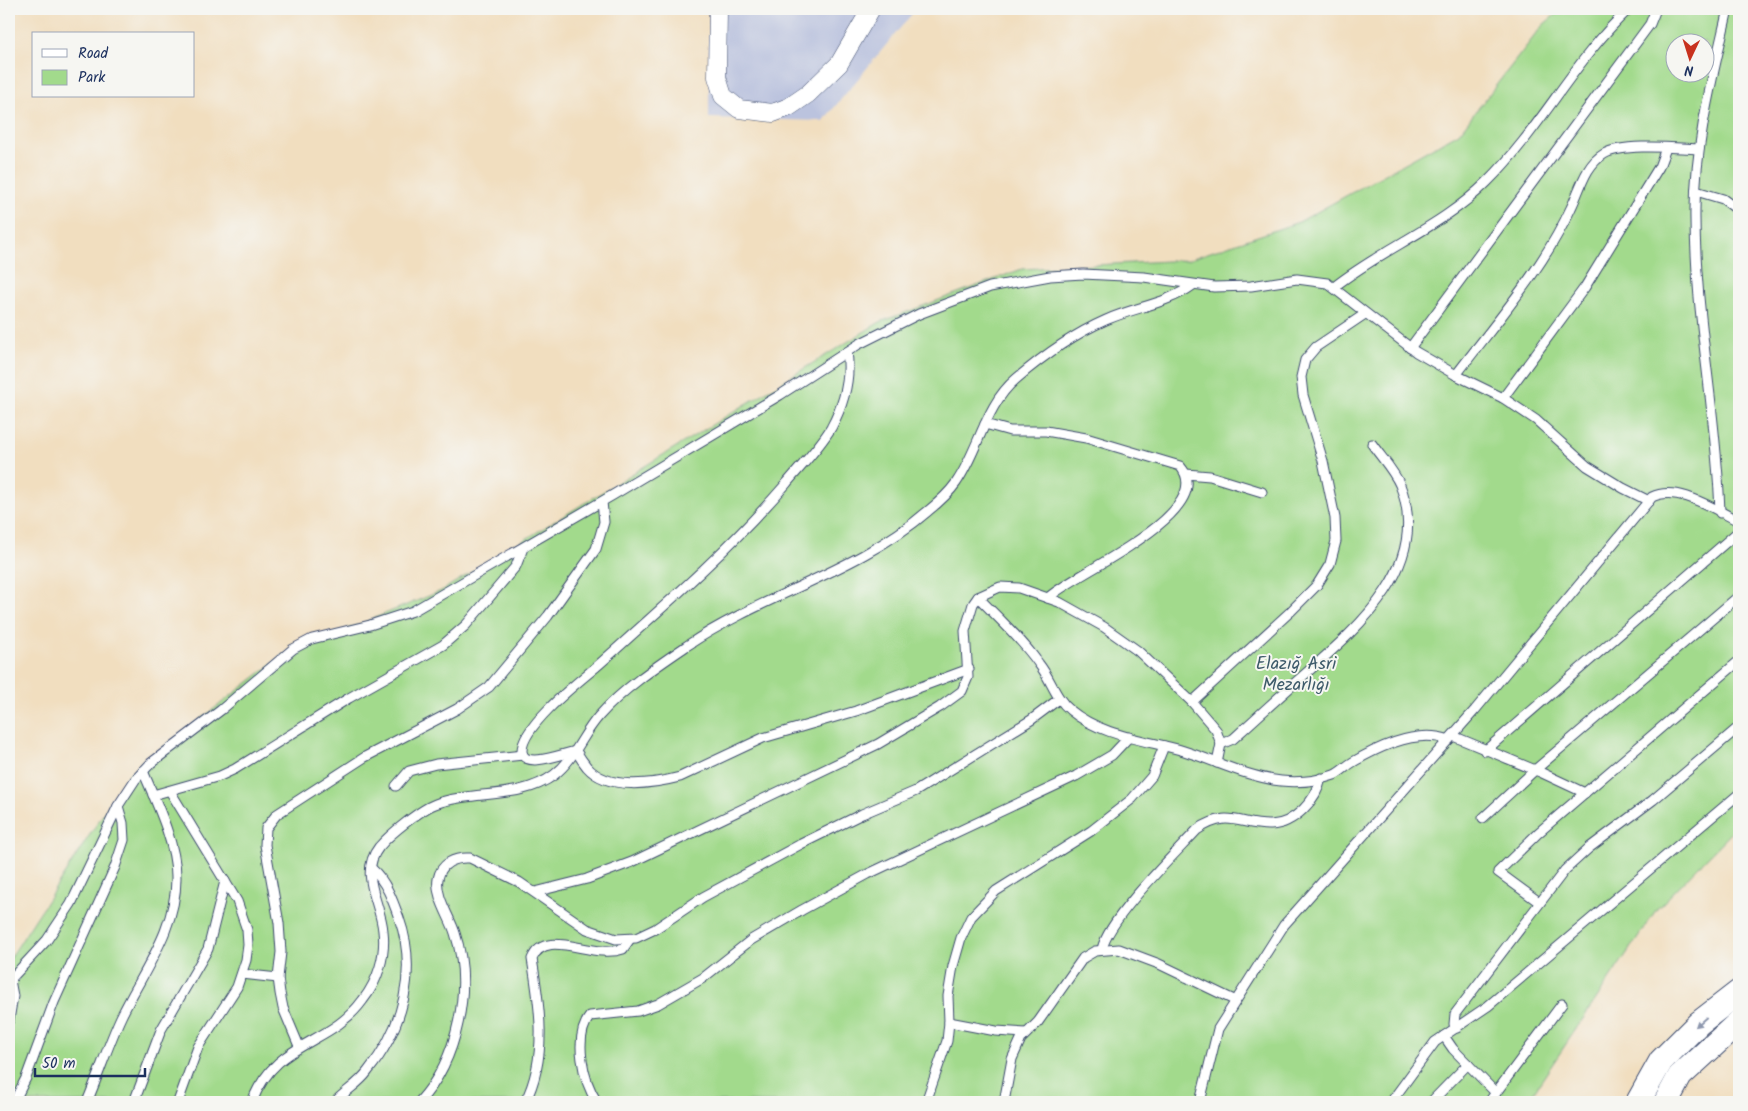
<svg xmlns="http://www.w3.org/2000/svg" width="1748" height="1111" viewBox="0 0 1748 1111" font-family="Kalam,sans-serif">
<rect width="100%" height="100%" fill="#f6f6f2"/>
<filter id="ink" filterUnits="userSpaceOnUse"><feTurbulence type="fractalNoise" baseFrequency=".02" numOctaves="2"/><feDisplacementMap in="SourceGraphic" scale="10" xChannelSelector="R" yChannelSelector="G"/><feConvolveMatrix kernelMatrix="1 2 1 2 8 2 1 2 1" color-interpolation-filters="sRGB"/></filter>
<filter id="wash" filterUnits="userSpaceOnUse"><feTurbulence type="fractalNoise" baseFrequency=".0096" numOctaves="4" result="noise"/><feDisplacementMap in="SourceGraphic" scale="20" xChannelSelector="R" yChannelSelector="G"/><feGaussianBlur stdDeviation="1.12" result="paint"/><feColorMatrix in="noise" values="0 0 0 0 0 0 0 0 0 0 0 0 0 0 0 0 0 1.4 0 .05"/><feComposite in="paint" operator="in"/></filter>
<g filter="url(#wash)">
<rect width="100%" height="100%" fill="#f1debf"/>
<polygon fill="#bbc3de" points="709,9 916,9 823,121 709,118"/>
<path fill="#a2da8c" stroke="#5e8475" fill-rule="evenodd" d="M1562,9H1739V825L1656,910L1527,1102H9V960L129,774L284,655L441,591L880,322L1022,269L1187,260L1299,222L1459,133L1543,25ZM1676,42H1706V72H1676Z"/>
</g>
<g filter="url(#ink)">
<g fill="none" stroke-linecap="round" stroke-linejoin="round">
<g stroke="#3b496d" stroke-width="11">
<g id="lane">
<polyline points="1696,191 1723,199 1739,211"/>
<path d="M1334,287C1383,248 1442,227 1487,182C1541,129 1574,60 1629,9"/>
<polyline points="1410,348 1650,24 1656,9"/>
<path d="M847,352C851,378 844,404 831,428C819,448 801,466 786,484C728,551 662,608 596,667C578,682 522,726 522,751C522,770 565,753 576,751C579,756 583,762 587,767C608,791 653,784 680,777L763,738L856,711L969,669"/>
<path d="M1456,375C1496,322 1543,269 1571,208C1580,190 1585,165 1604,154C1624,143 1675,148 1699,149"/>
<polyline points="1503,398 1585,287 1659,167 1666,148"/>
<path d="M985,424L1010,431H1046L1086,438L1180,466C1221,512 1072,574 1048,598"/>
<polyline points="1186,474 1210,476 1262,492"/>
<path d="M1720,513C1717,412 1694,312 1695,210C1695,142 1713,75 1728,9"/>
<path d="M978,597C998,618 1022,639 1039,664C1051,679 1055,698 1070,710C1101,736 1146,740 1184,751C1216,761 1247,777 1281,781C1299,783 1317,781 1334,775C1341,772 1346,766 1353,762C1380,746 1418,728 1449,740"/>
<polyline points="1192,702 1290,612 1317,585 1330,564 1336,541 1335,518 1323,461 1303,395 1301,377 1305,360 1316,347 1365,314"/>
<polyline points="1453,736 1540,772 1585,793"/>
<path d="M1221,744L1233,739C1256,718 1280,696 1304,675C1358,628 1432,566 1400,485C1394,471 1381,457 1372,444"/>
<polyline points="1485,751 1739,531"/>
<polyline points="396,786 409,771 436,764 523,755"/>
<polyline points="170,791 237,901 247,930 248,945 246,960 237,987 198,1047 178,1102"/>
<polyline points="153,795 220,776 235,769 349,698 443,645 466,625 516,566 523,548"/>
<polyline points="1483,818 1535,770 1739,596"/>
<polyline points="535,892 587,879 632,862 878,744 940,707 962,691 968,677 965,631 973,604 978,597 1000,587 1019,588 1059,602 1104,627 1138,651 1192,702 1216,730 1221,744 1217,763"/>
<polyline points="1539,902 1498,872 1538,833 1739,661"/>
<path d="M1102,949C1109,918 1173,856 1197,830C1229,808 1240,826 1271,825C1294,824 1317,800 1321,778"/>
<polyline points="242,974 278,978"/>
<polyline points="9,981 47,940 71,904 118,806 135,780 151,763 221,710 293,649 312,639 370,625 413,611 613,495 780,395 859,344 919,314 990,287 1050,276 1083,274 1144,277 1214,287 1251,286 1297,279 1327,283 1416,352 1456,375 1503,398 1536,420 1587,466 1623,488 1649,501"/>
<polyline points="9,1020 13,996 10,980"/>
<polyline points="949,1022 996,1031 1026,1033"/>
<polyline points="1457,1028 1454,1024 1455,1014 1565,870 1589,848 1653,800 1739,727"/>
<polyline points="1444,1036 1453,1049 1496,1093"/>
<polyline points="299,1046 283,1008 280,993 278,978 281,952 279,923 265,845 266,828 277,814 365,757 457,709 489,687 548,616 596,549 604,522 602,502"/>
<polyline points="14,1102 26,1078 54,1002 115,867 124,840 123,823 118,806"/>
<path d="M87,1102C99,1074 108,1045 121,1017C143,971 177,929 176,876C176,843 156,802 143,771"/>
<polyline points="134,1102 161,1030 208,949 225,881"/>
<path d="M252,1102C276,1039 329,1047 363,1000C378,981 386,955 383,931C381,903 358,874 379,847C390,834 422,808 438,803C476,790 520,800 554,775C575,759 582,735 599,716C624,688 657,666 688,645C764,594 859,571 928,511C938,503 949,493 956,483C979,450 985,405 1016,379C1043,356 1074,334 1106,320C1135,307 1167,304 1193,285"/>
<path d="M335,1102C345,1091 359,1084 368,1071C403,1028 418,971 399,918C393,901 386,881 372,869"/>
<path d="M419,1102C458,1060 473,987 455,933C450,917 435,896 438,879C441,863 455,857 470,858L519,882L587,929L616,939L636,938L655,929L703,897L801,844L862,814L916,791L1031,720L1059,699"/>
<path d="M525,1102C548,1057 540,1007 532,959C545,926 592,960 623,949L630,939"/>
<path d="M597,1102C583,1081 573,1037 590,1016L638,1011L658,1004L703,978L751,940L802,910L868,874L1076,776L1112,755L1129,737"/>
<polyline points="926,1102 947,1041 949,1022 948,996 953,966 961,938 971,917 996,891 1091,831 1132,799 1152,776 1164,746"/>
<polyline points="1004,1102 1012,1059 1021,1039 1038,1022 1083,958 1095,951 1119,949 1159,964 1234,1000"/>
<path d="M1200,1102L1218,1029L1284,925L1475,710L1652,497C1678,484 1715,510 1739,521"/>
<polyline points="1391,1102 1435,1042 1488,1006 1739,794"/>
<polyline points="1431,1102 1468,1064"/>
<polyline points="1489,1102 1562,1004"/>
</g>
</g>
<g stroke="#3b496d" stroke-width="19">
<polyline id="street" points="718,9 717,77 723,96 739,109 773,113 789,107 808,94 839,64 871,9"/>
</g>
<g stroke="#3b496d" stroke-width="26">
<g id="secondary">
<polyline points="1638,1102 1661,1061 1699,1023 1739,992"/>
<polyline points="1666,1102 1680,1076 1739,1022"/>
</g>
</g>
<use href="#lane" stroke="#fff" stroke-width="9"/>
<use href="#street" stroke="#fff" stroke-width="18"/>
<use href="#secondary" stroke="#fff" stroke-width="24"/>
</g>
<defs><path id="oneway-solid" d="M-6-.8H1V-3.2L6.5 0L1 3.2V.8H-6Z" transform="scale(1.25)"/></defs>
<use fill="#8d97ae" href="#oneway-solid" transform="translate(1701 1022) rotate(139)"/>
</g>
<g text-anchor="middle" stroke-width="4" stroke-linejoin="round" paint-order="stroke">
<g font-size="18" fill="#3d5a6a" stroke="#f6f6f2">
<text x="1296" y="669">Elazığ Asri<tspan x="1296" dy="21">Mezarlığı</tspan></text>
</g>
</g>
<rect width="1748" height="1111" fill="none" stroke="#f6f6f2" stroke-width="30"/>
<rect x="32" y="32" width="162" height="65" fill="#f6f6f2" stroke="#9ea6b7"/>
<rect x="42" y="49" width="25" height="8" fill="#ffffff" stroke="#9ea6b7"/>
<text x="78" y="58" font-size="15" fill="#1b2f5e">Road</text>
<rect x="42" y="70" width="25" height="15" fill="#a2da8c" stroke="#9ea6b7"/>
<text x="78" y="82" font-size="15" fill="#1b2f5e">Park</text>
<g transform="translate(1690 58) rotate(184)"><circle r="24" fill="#f6f6f2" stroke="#9ea6b7"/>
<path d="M0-4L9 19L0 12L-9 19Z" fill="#c8321e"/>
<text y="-8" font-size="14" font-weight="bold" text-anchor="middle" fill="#1b2f5e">N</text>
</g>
<path d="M35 1068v8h110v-8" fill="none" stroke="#1b2f5e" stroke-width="2.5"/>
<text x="42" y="1068" font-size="15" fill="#1b2f5e" stroke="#f6f6f2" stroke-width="4" paint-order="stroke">50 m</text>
</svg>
